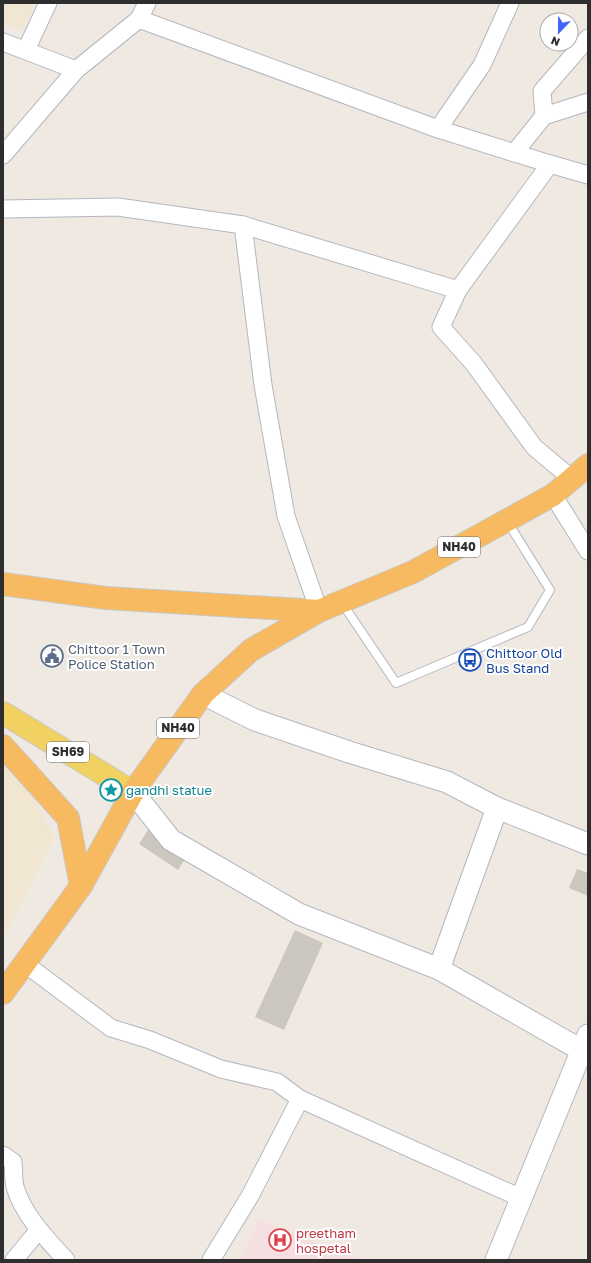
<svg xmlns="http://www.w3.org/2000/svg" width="591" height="1263" viewBox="0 0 591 1263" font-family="'Golos Text',sans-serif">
<rect width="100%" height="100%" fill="#efe9e1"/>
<g fill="#f0e6d1">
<polygon points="3,3 36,3 23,29 3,24"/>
<polygon points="3,756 19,764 54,837 3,939"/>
</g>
<polygon fill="#f5dfe0" points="259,1220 363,1260 240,1260"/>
<g fill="#cbc7bf">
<polygon points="148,830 187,856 178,870 139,844"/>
<polygon points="577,869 588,873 588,896 569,888"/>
<polygon points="295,930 323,943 284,1030 255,1017"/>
</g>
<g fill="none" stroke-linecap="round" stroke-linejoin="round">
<g stroke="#b4b7c1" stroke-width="10">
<polyline id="service" points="342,603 396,683 528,627 550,590 507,521"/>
</g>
<g stroke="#b4b7c1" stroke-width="19">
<g id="minor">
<polyline points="147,3 139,19 438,129 482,65 510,3"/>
<polyline points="3,42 76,70 139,19"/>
<polyline points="26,50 48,3"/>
<polyline points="544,116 542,91 588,38"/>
<polyline points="438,129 550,164"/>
<polyline points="514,153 544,116 588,102"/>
<polyline points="3,155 76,70"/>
<polyline points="3,209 118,207 243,225 263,385 286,516 319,611"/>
<polyline points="243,225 458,290 550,164 588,175"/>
<polyline points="458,290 441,327 474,364 534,447 572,479"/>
<polyline points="553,495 588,551"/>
<polyline points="24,963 111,1028 150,1040 221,1069 277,1082 300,1099 250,1196 211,1260"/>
<polyline points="300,1099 521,1198"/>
<path d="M3,1155L13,1162C14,1170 13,1179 15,1187C24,1216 46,1238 66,1260"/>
<polyline points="14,1260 38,1231"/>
</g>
</g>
<g stroke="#b4b7c1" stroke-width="23">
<g id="tertiary">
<polyline points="203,694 255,720 349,752 447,782 497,808"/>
<polyline points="133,792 171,840 299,914 439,969 588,1054"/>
<polyline points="439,969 497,808 588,844"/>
<polyline points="496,1260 588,1035"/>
</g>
</g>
<g stroke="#c9c9c9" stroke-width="24">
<polyline id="primary" points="3,713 133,792"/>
</g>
<g stroke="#c9c9c9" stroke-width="24">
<g id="trunk">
<polyline points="3,584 106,598 319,611"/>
<polyline points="3,746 68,818 81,886"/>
<polyline points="3,993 81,886 133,792 203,694 251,650 319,611 413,572 553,495 588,465"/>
</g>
</g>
<use href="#service" stroke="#fff" stroke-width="8"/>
<use href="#minor" stroke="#fff" stroke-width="17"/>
<use href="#tertiary" stroke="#fff" stroke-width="21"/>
<use href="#primary" stroke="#f2d163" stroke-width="22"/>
<use href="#trunk" stroke="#f8ba60" stroke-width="22"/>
</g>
<defs>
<g id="civic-ring" transform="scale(1.15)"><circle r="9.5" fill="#fff" stroke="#5c6f8a" stroke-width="1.5"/><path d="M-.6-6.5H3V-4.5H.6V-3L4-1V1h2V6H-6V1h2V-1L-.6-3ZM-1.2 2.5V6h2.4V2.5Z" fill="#5c6f8a"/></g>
<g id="bus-ring" transform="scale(1.15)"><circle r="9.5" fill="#fff" stroke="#1a4fb4" stroke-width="1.5"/><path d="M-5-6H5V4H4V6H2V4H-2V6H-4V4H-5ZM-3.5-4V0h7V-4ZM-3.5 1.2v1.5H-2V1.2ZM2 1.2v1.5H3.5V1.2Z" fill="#1a4fb4"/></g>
<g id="sight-ring" transform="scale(1.15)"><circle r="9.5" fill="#fff" stroke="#0f9aa8" stroke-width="1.5"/><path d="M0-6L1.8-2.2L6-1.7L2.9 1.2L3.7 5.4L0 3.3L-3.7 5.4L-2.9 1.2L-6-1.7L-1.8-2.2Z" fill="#0f9aa8"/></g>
<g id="hospital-ring" transform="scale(1.15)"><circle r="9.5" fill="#fff" stroke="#e0444e" stroke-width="1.5"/><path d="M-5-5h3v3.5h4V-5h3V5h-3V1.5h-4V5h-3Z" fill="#e0444e"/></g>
</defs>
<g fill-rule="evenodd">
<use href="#civic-ring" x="52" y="656"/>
<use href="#bus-ring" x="470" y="660"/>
<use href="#sight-ring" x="111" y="790"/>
<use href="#hospital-ring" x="280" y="1240"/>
</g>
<g text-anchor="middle" stroke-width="4" stroke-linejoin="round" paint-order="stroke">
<g fill="#fff" stroke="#6d6d6d" stroke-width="1">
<rect x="438" y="537" width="42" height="20" rx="3"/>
<rect x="157" y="718" width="42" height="20" rx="3"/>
<rect x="47" y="742" width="42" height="20" rx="3"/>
</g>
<g font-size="12" font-weight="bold" fill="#2e2e2e">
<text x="459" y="551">NH40</text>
<text x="178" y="732">NH40</text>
<text x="68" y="756">SH69</text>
</g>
<g font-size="13" fill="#4e5e75" stroke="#fff" text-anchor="start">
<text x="68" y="654">Chittoor 1 Town<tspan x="68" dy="15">Police Station</tspan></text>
</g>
<g font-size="13" fill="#164399" stroke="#fff" text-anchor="start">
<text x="486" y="658">Chittoor Old<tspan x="486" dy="15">Bus Stand</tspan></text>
</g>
<g font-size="13" fill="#0d838f" stroke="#fff" text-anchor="start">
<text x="126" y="795">gandhi statue</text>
</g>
<g font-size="13" fill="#be3a42" stroke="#fff" text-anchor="start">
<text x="296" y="1238">preetham<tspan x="296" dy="15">hospetal</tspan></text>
</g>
</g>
<rect width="591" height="1263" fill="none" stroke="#2e2e2e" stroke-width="8"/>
<g transform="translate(559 32) rotate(202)"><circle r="19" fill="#ffffff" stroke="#ababab"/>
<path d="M0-3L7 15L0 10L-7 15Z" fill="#4264fb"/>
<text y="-6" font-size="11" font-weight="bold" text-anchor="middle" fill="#2e2e2e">N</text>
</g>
</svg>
